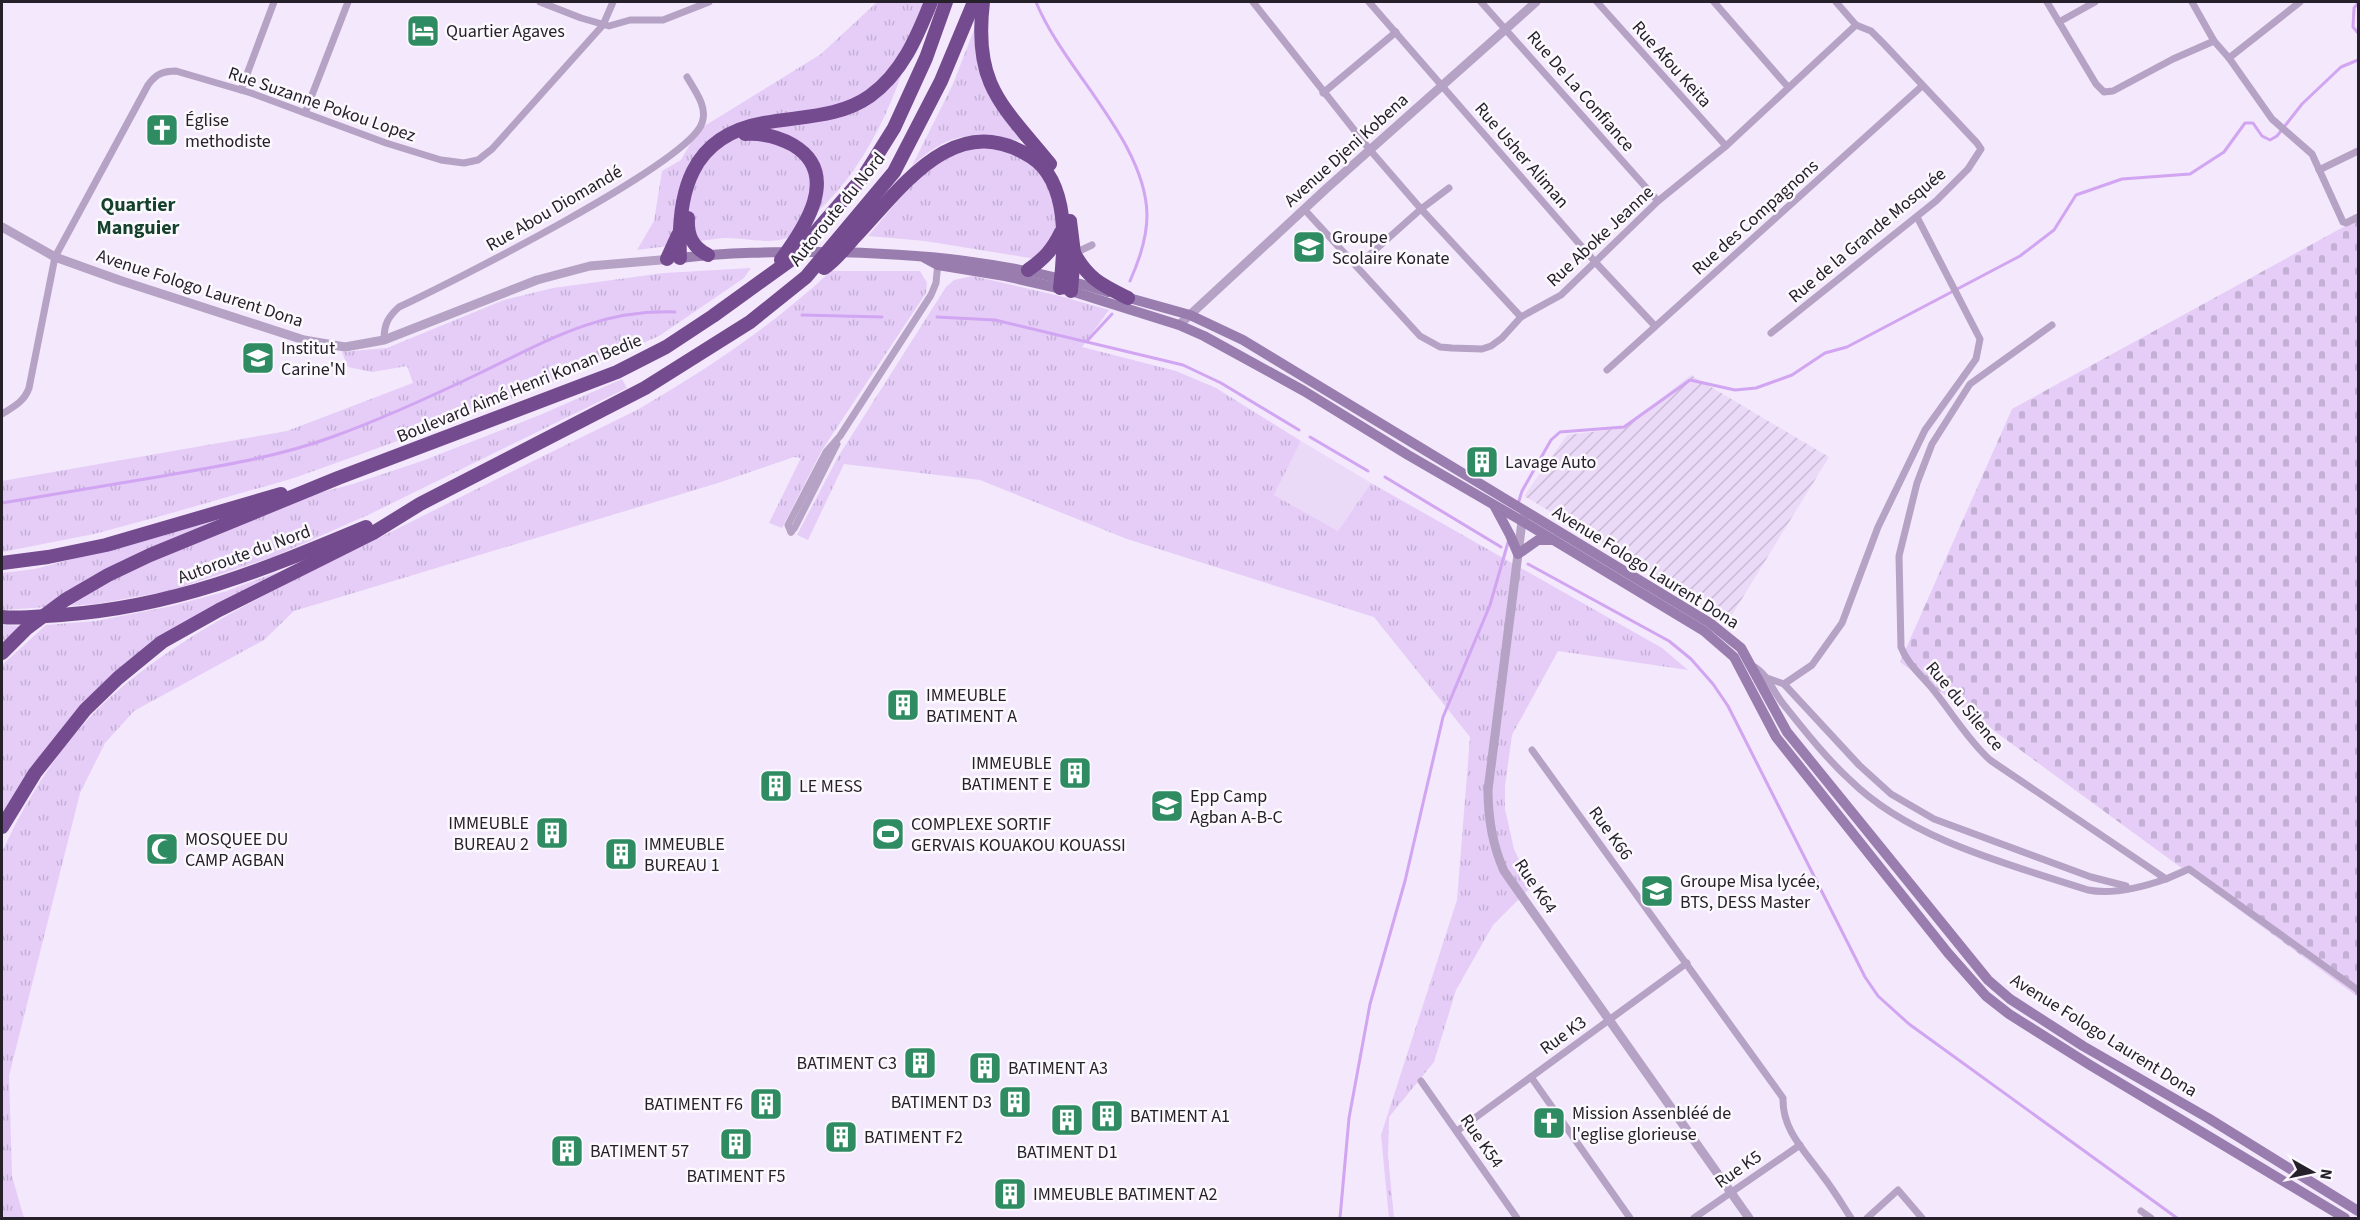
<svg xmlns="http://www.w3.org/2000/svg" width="2360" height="1220" viewBox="0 0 2360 1220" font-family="'Source Sans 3',sans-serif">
<defs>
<pattern id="industrial-furrows" width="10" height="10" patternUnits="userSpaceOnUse" patternTransform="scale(1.5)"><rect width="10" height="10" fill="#ebd9f8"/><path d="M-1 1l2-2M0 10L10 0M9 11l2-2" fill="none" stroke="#c9bad5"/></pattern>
<pattern id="grass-tufts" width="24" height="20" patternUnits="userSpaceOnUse" patternTransform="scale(1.5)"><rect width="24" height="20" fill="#e5cdf7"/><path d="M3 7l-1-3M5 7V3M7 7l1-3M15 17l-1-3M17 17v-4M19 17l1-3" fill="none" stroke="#c4b0d4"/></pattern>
<pattern id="cemetery-stones" width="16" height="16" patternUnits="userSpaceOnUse" patternTransform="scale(1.5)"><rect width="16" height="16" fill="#e5cdf7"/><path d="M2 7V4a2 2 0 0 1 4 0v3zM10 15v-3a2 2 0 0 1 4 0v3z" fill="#c4b0d4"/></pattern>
</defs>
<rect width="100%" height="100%" fill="#f3e8fc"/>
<polygon fill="#ebd9f8" points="1301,441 1371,483 1338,531 1274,495"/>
<polygon fill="url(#industrial-furrows)" points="1691,375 1829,457 1730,618 1524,496 1567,435 1623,428"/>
<g fill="url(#grass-tufts)">
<path d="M877,2H925C902,79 877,158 815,214C807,222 797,234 787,238C768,245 744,237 723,238C694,241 666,247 637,250L654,221L662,171L681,160L698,130L821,54Z"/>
<path d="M974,30L978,66L989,92L1023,141C973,133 952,129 912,166L953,84Z"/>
<path d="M987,147C1020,152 1051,173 1055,209C1056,214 1058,222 1057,227C1053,240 1043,249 1036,259L925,241L868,236C891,210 919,170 951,155C962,150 974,148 987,147Z"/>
<polygon points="751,268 744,278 659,336 531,391 420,433 294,478 168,514 94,534 2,552 2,481 287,431 413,383 407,366 372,372 348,367 342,352 387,348 504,300 553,288 664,273"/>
<path d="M831,271H920L927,283L926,293L822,450L782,528L769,523L801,458L794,457L718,483L294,611L264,640L134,711L105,743L80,793L9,1076L12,1176L24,1218H2V852C25,802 55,753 94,713C163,642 275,589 363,546C454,500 545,455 637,410C706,370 772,326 831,271Z"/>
<polygon points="973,276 1060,296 1109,310 1082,347 1176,371 1216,388 1301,441 1274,495 1338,531 1371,483 1662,648 1688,670 1558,651 1512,735 1505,786 1505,809 1514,849 1521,864 1536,882 1493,925 1456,990 1434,1062 1389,1117 1388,1155 1394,1218 1389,1218 1381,1135 1457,900 1470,737 1374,617 1127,539 980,480 844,464 808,540 797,535 838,457 946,287 954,280"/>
<polygon points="622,379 627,388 370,514 273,557 169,591 96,604 2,610 2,573 35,569 353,484 422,461 540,415"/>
<polygon points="280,571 181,628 81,705 31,767 2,813 2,665 46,625 96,621 172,606 227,591"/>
<polygon points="2,625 21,626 2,642"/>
</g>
<polygon fill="url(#cemetery-stones)" points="2358,219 2358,997 1900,662 2012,409"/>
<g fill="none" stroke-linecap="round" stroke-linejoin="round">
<g stroke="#d1a5f1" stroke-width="3">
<path d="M1036,2C1063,69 1146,141 1147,215C1147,237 1139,261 1130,281"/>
<polyline points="2358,3 2354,8 2353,27 2358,33"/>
<polyline points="802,315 882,317"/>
<polyline points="937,317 995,320 1183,365 1221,383 1299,430"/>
<polyline points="1087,341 1112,314"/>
<polyline points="1310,437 1368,471"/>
<polyline points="1385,477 1501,547"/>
<path d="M2,503C55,494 109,485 163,476C220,466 278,457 332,437C382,419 430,397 478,374C545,342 598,309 675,312"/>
<polyline points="1518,504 1522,491 1551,440 1560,432 1624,427 1690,380 1735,390 1756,388 1792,375 1825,353 1847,347 2020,256 2054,230 2076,195 2122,179 2190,174 2224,152 2245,123 2253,123 2262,136 2270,140 2277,136 2302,104 2341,67 2358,60"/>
<polyline points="1528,564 1669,641 1691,659 1713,684 1728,706 1865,977 1878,996 1909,1024 2177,1218"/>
<polyline points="1340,1218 1349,1118 1370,1004 1405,881 1443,717 1490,605 1509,539"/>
</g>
<g stroke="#b5a2c4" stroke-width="7">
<polyline points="540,2 581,18 609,26 630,20 663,20 709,2"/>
<polyline points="1253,2 1370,150 1421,209 1521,317"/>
<polyline points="1369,2 1596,263 1655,326"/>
<polyline points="1481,2 1658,201"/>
<polyline points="1597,2 1726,146"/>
<polyline points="1714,2 1788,87"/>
<polyline points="2047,2 2096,84 2104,92 2113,91 2173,59 2214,41"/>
<polyline points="2192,2 2214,41 2229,58 2272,119 2312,154 2343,222 2346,223 2358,217"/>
<polyline points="2059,22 2095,2"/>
<polyline points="2229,58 2300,2"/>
<polyline points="241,90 274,2"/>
<polyline points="1323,93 1396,32"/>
<polyline points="305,113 348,2"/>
<polyline points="2319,170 2358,151"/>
<polyline points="1304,209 1420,336 1440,347 1452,348 1482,349 1491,346 1502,338 1521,317 1561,295 1658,201 1726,146 1856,25"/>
<polyline points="1073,254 1092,245"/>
<polyline points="1357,266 1421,209 1449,188"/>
<path d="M2052,325L1970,384L1932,444L1917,483L1899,556L1901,647C1907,663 1920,674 1931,687C1951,711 1967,739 1990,760L2166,879L2189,869L2358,990"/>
<polyline points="1771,333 1936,201 1968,169 1981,149 1977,143 1883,43 1871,31 1856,25 1836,2"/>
<path d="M384,340C384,324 388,317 399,307C448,284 688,164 702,123C708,107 695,91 687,77"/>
<polyline points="1607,370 1922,86"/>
<path d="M2,414C13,407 24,402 29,388L55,257L148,85C156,74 163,71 176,71L251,93L386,143L441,160L464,163L478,160L492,149L603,25L613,2"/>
<polyline points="791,532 788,525 826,452 840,436 931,295 936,283 938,262"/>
<polyline points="791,532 795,527 837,444"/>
<path d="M1753,666C1768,674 1773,692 1784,705C1804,730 1826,758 1850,780C1911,840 2008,864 2088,890C2113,895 2143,887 2166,879"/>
<polyline points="1767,678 1784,684 1859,765 1891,794 1934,819 2091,877 2126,886"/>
<polyline points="1784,684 1812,665 1842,623 1878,527 1925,430 1976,359 1980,339 1917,217"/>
<path d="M1532,750L1783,1098C1782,1130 1805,1151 1822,1175C1833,1189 1842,1204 1851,1218"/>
<polyline points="1531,1077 1630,1218"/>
<polyline points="1421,1081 1517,1218"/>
<polyline points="1457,1131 1687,963"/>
<polyline points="2141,1211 2151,1218"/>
<polyline points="1694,1218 1800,1145"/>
<polyline points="1867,1218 1898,1190 1922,1218"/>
</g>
<g stroke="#b5a2c4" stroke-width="9">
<polyline points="2,227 55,257 119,280 304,340 345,347 384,340 537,280 590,266 672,259"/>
<polyline points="1179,325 1327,188 1536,2"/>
<path d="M1525,515L1522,521L1518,554L1488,790C1488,819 1492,844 1504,871L1749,1218"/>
</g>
<g stroke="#997dae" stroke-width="10">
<path d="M680,258C728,252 775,252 822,252C922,253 1012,262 1108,292"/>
<polyline points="925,258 938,265 1005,276 1071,291 1179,325 1204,336 1304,391 1408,455 1522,521 1704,631 1734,657 1776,737 1948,953 1986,996 2009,1014 2090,1065 2345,1218"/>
<polyline points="1122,296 1190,315 1243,340 1710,623 1741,648 1787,732 1988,980 2010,999 2083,1046 2208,1118 2358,1211"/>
<polyline points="1495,507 1510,535 1518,554 1538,540 1553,540"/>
</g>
<g stroke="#744b8f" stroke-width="14">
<path d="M983,2C973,85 1002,105 1050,164"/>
<path d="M745,134C762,133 777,136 793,145C842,174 804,229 781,260"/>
<path d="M688,218C687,235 692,247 708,255"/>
<polyline points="1070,221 1074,253 1071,291"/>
<path d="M1074,253C1088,279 1102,285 1128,298"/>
<path d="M680,258C677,193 690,136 764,123C800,116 839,118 870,96C902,73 917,37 931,2"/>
<polyline points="667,259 678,235"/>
<path d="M824,268C835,261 844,249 853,239C901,189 954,107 1031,157C1070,182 1065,247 1060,288"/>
<path d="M1028,270C1044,259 1053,249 1061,232"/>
<polyline points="2,563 48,557 106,545 281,494"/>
<path d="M2,617C21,619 41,616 61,615C174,607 263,570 366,527"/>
<polyline points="2,653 26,629 65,600 108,575 150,555 338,478 617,372 666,347 713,316 792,259 864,176 894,128 926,58 946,2"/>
<polyline points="2,827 35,773 85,710 118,678 162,642 219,610 373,533 420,504 645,388 750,322 806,277 894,172 941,81 974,2"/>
</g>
</g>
<defs>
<g id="hotel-square" transform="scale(1.725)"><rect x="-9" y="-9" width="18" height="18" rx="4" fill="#2f8b62" stroke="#fcf9fe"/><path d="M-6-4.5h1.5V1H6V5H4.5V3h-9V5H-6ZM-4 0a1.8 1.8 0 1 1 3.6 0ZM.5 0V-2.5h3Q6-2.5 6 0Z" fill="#fff"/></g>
<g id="church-square" transform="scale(1.725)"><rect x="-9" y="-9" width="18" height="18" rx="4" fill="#2f8b62" stroke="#fcf9fe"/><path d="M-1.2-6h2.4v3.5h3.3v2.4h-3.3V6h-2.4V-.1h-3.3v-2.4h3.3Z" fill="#fff"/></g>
<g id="school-square" transform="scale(1.725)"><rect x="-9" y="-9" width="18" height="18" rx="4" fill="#2f8b62" stroke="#fcf9fe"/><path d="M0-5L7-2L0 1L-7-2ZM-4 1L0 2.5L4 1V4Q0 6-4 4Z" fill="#fff"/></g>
<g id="university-square" transform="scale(1.725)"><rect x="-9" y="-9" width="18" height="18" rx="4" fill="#2f8b62" stroke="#fcf9fe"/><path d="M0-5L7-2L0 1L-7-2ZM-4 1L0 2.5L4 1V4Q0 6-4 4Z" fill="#fff"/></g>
<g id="building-square" transform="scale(1.725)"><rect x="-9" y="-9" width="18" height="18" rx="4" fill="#2f8b62" stroke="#fcf9fe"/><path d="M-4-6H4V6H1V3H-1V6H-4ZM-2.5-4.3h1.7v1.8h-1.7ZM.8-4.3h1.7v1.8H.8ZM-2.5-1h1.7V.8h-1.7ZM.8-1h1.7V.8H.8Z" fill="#fff"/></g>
<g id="stadium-square" transform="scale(1.725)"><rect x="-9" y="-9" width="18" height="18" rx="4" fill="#2f8b62" stroke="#fcf9fe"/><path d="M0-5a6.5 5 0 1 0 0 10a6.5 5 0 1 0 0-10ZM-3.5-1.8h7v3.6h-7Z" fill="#fff"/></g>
<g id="mosque-square" transform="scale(1.725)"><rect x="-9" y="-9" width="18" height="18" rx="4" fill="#2f8b62" stroke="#fcf9fe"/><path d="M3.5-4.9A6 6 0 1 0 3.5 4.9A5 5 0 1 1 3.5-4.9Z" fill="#fff"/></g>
</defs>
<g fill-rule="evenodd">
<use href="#hotel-square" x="423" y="31"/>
<use href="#church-square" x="162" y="130"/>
<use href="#school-square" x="1309" y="247"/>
<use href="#university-square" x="258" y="358"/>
<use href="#building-square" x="1482" y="462"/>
<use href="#building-square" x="903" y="705"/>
<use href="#building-square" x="1075" y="773"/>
<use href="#building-square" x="776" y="786"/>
<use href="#school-square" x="1167" y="806"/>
<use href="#building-square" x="552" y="833"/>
<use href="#stadium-square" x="888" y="834"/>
<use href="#mosque-square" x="162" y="849"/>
<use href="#building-square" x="621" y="854"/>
<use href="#university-square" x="1657" y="891"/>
<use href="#building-square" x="920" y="1063"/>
<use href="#building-square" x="985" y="1068"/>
<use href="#building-square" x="1015" y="1102"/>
<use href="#building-square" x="766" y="1104"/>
<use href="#building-square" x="1107" y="1116"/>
<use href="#building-square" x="1067" y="1120"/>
<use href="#church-square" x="1549" y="1123"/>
<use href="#building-square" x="841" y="1137"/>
<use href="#building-square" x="736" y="1144"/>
<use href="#building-square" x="567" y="1151"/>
<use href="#building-square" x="1010" y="1194"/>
</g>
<g text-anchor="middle" stroke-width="5" stroke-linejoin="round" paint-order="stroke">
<g font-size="18" fill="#252029" stroke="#fcf9fe" text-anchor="start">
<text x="446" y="37">Quartier Agaves</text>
<text x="185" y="126">Église<tspan x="185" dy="21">methodiste</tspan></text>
<text x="1332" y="243">Groupe<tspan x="1332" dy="21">Scolaire Konate</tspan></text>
<text x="281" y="354">Institut<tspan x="281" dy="21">Carine'N</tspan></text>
<text x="1505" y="468">Lavage Auto</text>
<text x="926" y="701">IMMEUBLE<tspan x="926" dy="21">BATIMENT A</tspan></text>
<text x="1052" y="769" text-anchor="end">IMMEUBLE<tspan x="1052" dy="21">BATIMENT E</tspan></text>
<text x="799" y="792">LE MESS</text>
<text x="1190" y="802">Epp Camp<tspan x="1190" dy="21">Agban A-B-C</tspan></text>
<text x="529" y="829" text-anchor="end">IMMEUBLE<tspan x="529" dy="21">BUREAU 2</tspan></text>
<text x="911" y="830">COMPLEXE SORTIF<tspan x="911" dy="21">GERVAIS KOUAKOU KOUASSI</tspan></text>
<text x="185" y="845">MOSQUEE DU<tspan x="185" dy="21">CAMP AGBAN</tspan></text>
<text x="644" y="850">IMMEUBLE<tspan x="644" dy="21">BUREAU 1</tspan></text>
<text x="1680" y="887">Groupe Misa lycée,<tspan x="1680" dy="21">BTS, DESS Master</tspan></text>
<text x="897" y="1069" text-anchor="end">BATIMENT C3</text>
<text x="1008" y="1074">BATIMENT A3</text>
<text x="992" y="1108" text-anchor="end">BATIMENT D3</text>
<text x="743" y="1110" text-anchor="end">BATIMENT F6</text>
<text x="1572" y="1119">Mission Assenbléé de<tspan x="1572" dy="21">l'eglise glorieuse</tspan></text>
<text x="1130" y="1122">BATIMENT A1</text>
<text x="864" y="1143">BATIMENT F2</text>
<text x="590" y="1157">BATIMENT 57</text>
<text x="1067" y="1158" text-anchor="middle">BATIMENT D1</text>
<text x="736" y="1182" text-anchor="middle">BATIMENT F5</text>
<text x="1033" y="1200">IMMEUBLE BATIMENT A2</text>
</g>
<g font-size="18" fill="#252029" stroke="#fcf9fe">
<text transform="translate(1672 64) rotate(48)" y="6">Rue Afou Keita</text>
<text transform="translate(1581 91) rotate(49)" y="6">Rue De La Confiance</text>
<text transform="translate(322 104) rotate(19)" y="6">Rue Suzanne Pokou Lopez</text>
<text transform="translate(1346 150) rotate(-42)" y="6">Avenue Djeni Kobena</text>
<text transform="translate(1522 155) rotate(49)" y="6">Rue Usher Aliman</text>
<text transform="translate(554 208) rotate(-30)" y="6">Rue Abou Diomandé</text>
<text transform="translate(837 209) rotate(-51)" y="6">Autoroute du Nord</text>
<text transform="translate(1755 217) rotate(-42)" y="6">Rue des Compagnons</text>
<text transform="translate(1867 235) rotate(-40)" y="6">Rue de la Grande Mosquée</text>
<text transform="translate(1600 236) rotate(-43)" y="6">Rue Aboke Jeanne</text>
<text transform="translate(200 288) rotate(18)" y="6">Avenue Fologo Laurent Dona</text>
<text transform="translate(519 388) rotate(-22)" y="6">Boulevard Aimé Henri Konan Bedie</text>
<text transform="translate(244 554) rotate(-20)" y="6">Autoroute du Nord</text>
<text transform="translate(1646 567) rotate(32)" y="6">Avenue Fologo Laurent Dona</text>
<text transform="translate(1965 706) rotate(50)" y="6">Rue du Silence</text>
<text transform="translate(1611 833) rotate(54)" y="6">Rue K66</text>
<text transform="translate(1536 886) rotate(56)" y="6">Rue K64</text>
<text transform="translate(1563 1035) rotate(-36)" y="6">Rue K3</text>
<text transform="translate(2104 1035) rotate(32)" y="6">Avenue Fologo Laurent Dona</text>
<text transform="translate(1482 1141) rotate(55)" y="6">Rue K54</text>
<text transform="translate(1738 1169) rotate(-35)" y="6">Rue K5</text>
</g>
<g font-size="20" font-weight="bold" fill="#14402c" stroke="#fcf9fe">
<text x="138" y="211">Quartier<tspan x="138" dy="23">Manguier</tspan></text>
</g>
</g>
<rect width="2360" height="1220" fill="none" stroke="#252029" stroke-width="6"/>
<g transform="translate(2312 1172) rotate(99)" stroke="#fcf9fe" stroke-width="4.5" paint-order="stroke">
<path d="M0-4.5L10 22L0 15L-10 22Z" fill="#252029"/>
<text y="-9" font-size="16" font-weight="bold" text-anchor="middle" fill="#252029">N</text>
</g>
</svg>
